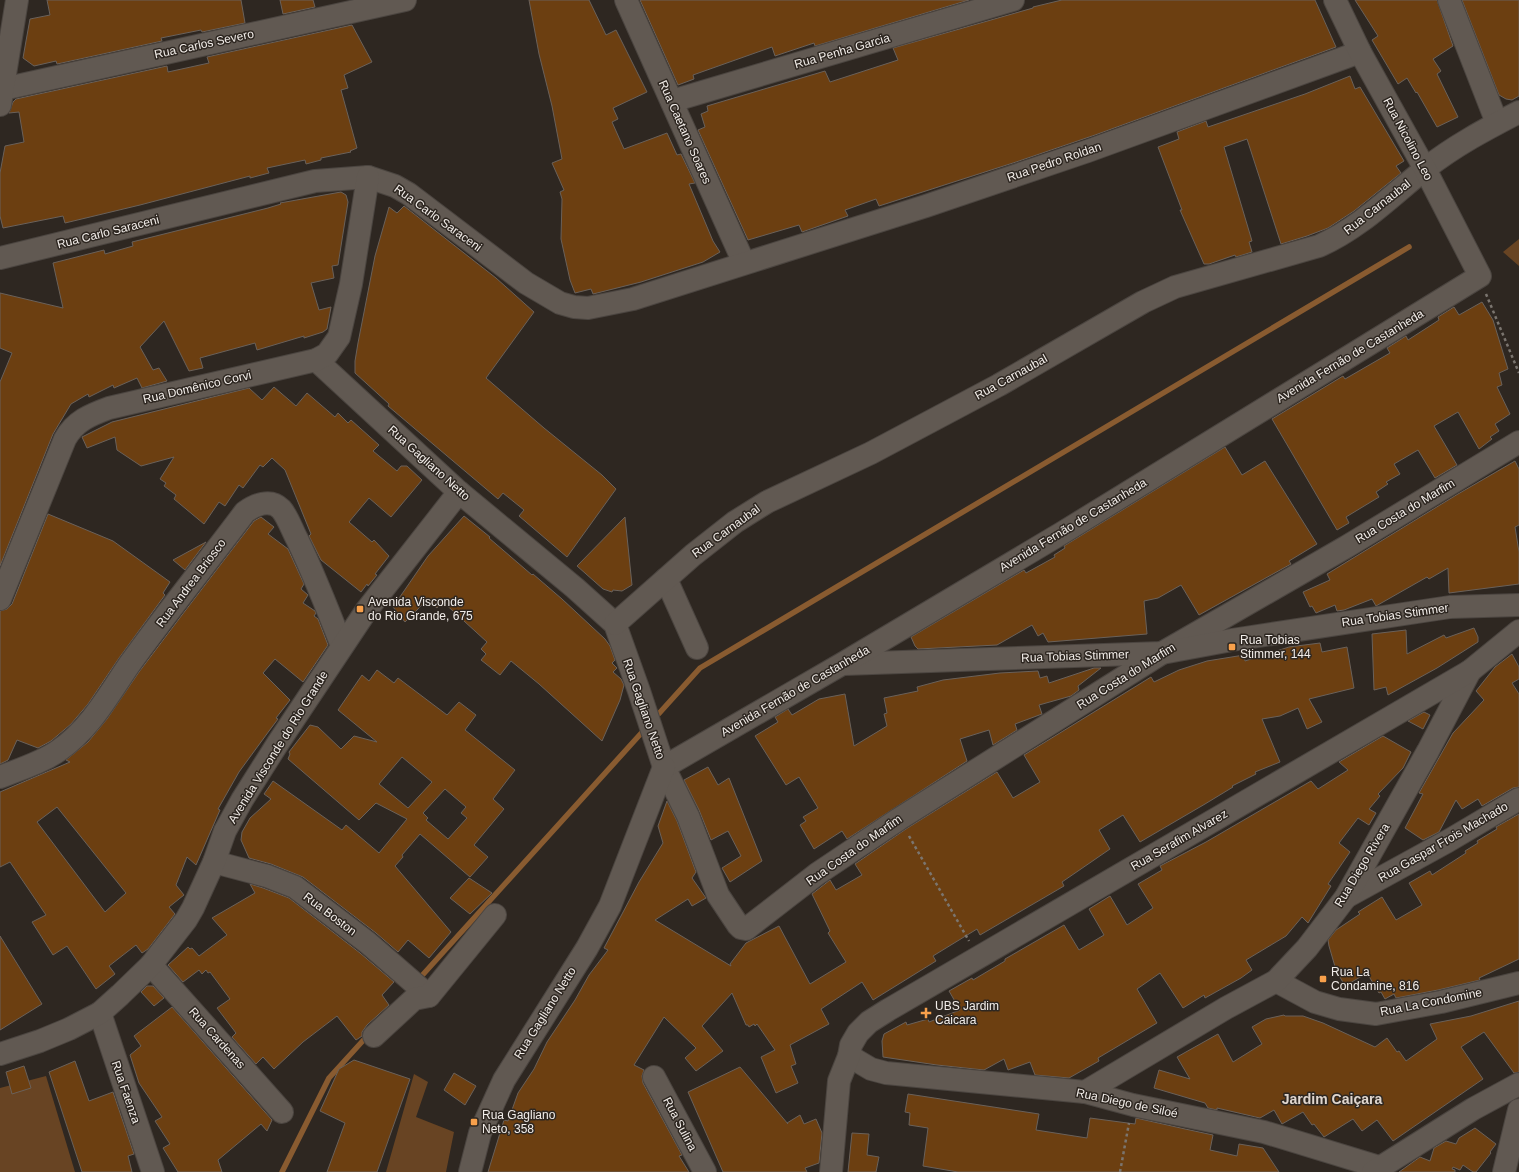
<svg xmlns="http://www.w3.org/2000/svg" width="1519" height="1172" viewBox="0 0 1519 1172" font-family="Arial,sans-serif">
<rect width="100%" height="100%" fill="#2e2721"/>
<g fill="#684423">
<polygon points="1519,239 1519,266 1503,252"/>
<polygon points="414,1074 428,1082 416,1117 454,1132 446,1172 386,1172"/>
<polygon points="46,1076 75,1172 0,1172 0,1088"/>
</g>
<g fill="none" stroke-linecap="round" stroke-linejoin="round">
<g stroke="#895b30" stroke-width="5.5">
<polyline points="654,719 700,668 1409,247"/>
<polyline points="418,980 645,729"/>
<polyline points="282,1172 329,1078 369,1034"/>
</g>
</g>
<g fill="#6c3f11" stroke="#6a615a" fill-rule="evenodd">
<polygon points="47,0 241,0 245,23 202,32 201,30 161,38 162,41 57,64 56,61 34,66 23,58 26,41 30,19 50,15"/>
<polygon points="280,0 313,0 315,7 283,14"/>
<polygon points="529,0 589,0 606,35 616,30 647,92 613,108 618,119 612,122 624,149 667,133 677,155 681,154 695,183 689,184 713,241 720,252 703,262 641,282 593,294 591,289 575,293 570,280 561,239 562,199 560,192 564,190 552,163 562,159 552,106 539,54"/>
<polygon points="640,0 969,0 815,46 814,43 775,56 772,47 693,75 694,79 678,85"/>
<polygon points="1062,0 1315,0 1336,47 1095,135 1016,162 879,206 876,199 845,210 848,216 802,232 799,225 748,240 698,130 705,127 701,114 708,111 707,106 825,71 830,82 898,60 893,48 1033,8 1033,7"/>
<polygon points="1355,0 1437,0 1453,46 1433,59 1441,71 1437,74 1458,117 1437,127 1417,92 1416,93 1407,78 1398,84 1372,40 1378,36"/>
<polygon points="1462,0 1519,0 1519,96 1512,100 1506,99 1499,95"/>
<polygon points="352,25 372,62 344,75 348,88 341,90 357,148 350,151 351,152 321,158 321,160 306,164 305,160 267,168 269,173 250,178 250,176 140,205 65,223 63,216 3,228 0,216 0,173 5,146 24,142 19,112 9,113 13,102 16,99 167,66 168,72 209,63 207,57"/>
<polygon points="1350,76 1355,89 1360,87 1404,161 1396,166 1401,173 1354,211 1328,228 1307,236 1281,244 1247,139 1224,147 1252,241 1249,242 1252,252 1236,257 1235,255 1209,264 1204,264 1180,210 1182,210 1158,147 1179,139 1177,132 1206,121 1208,127 1305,94"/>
<polygon points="341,192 346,195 348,202 338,265 332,266 334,278 311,283 319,310 331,307 327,329 323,332 304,338 304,336 257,350 255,343 200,358 203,368 189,371 164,321 140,347 153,370 159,368 167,381 142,388 137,378 114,388 113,385 89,397 88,394 71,404 53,434 0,566 0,382 12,353 0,348 0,293 63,308 53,263 104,250 105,254 133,246 132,242 268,208 281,204 280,203"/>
<polygon points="404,206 496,278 534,312 486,378 544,428 602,475 616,489 567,557 519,516 524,510 503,493 498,499 388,406 389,404 355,373 355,361 358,343 375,256 389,207 397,213"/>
<polygon points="1482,302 1493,320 1508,369 1499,373 1502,385 1497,387 1510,414 1495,424 1499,431 1490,437 1492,439 1479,449 1458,412 1434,426 1457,465 1435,478 1418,450 1394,464 1400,474 1386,482 1388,484 1376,492 1379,497 1346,517 1349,523 1337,530 1272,419 1343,376 1345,379 1390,353 1387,348 1406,336 1408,340 1439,320 1438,317 1454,307 1459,315"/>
<polygon points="274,387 296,406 307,393 335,417 338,413 348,423 351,420 379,445 373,451 397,471 401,466 407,466 422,480 391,517 369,498 349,522 372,542 374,540 389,556 375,574 377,575 368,586 367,584 361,592 321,560 309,536 311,534 285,470 272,458 263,467 260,465 243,488 239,485 225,506 219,502 204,524 174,499 176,495 164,486 166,483 160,479 174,457 141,466 117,450 115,437 87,448 82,437 112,422 249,388 262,400"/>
<polygon points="1225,447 1242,475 1265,461 1317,544 1289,561 1291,564 1199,615 1181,585 1158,598 1144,601 1147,634 1048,642 1043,633 1038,636 1032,625 997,645 918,649 915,646 911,637 1024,570 1026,573 1055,557 1054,555 1065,548 1064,546"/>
<polygon points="1515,461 1519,469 1519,525 1515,527 1519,552 1519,584 1449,593 1448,568 1429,579 1427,577 1376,606 1372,599 1344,610 1337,611 1335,605 1316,613 1312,606 1310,607 1303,592 1330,580 1327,574 1458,494"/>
<polygon points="48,514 113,541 170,582 163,593 165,595 119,658 88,704 71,724 51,741 38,748 17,740 8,760 0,764 0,611 7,609 12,604"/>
<polygon points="464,516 490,537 489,538 532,575 533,574 562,599 605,639 610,646 615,660 612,663 617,668 613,672 621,679 624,685 620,700 602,741 539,684 511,661 500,675 481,660 486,654 481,649 487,642 442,601 437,608 427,600 405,622 393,607 428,556"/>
<path d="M261,517L274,527L268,534L288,549L304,584L301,589L308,595L303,603L315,611L316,613L314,616L318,619L328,645L303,682L275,659L263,673L290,700L276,718L278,719L269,731L239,772L218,809L220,810L196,865L187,857L176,885L184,895L169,907L175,914L148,949L142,953L136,945L109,966L115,974L96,989L67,946L53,955L32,922L46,915L10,862L0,867V792L70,762L66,760L88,742L107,719L139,672L182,615L254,521ZM57,807L126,893L105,912L37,822Z"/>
<polygon points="625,517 632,585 622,591 613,590 612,592 603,589 577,566"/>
<polygon points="206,542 185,570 173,560"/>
<polygon points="1474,628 1478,637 1478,642 1437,668 1388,695 1386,687 1374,690 1372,634 1406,630 1407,654 1444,635 1446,638"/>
<polygon points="1320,643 1322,652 1347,647 1354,688 1309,699 1322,722 1307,729 1298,708 1280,716 1262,719 1280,762 1255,772 1256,774 1232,786 1233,787 1205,804 1140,842 1123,815 1099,830 1110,849 1062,882 1064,886 980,935 977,929 933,956 936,961 873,1000 862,982 821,1009 829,1024 790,1045 796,1064 791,1066 798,1083 776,1093 761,1057 775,1050 757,1024 755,1026 754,1024 749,1027 748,1025 746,1025 732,993 702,1026 723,1051 696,1071 685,1058 696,1048 664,1017 634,1065 644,1070 642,1076 643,1083 682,1155 679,1156 689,1172 488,1172 504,1120 508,1121 518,1093 534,1069 547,1042 575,1000 589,975 608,950 604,948 639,882 663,843 658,826 667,801 677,821 696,872 692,878 706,898 692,906 688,899 655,920 731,966 730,964 746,943 779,926 810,984 846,962 828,933 830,931 812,894 830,880 836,890 862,875 855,864 906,829 997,772 1013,798 1040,782 1024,755 1151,677 1154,682 1179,670 1207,661 1244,655 1245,661 1289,647"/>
<polygon points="1512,654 1519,667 1519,679 1512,683 1519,694 1519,787 1513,788 1482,806 1478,799 1462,809 1456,800 1439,832 1423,840 1405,828 1423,794 1419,793 1453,733 1484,700 1476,691 1495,667"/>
<polygon points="1094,668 1101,668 1078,686 1079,690 1071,696 1039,705 1042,714 1015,724 1017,730 993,745 989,730 960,739 967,761 847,839 842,831 814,849 800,825 806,821 803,817 818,808 799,777 786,785 755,736 778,722 775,717 788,709 792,715 819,699 845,694 854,746 887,726 884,714 887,713 884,698 918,691 917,687 943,680 1000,673 1038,671 1040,678 1047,676 1049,683"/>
<path d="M377,670L394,683L398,678L447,715L459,702L476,715L465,730L515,770L493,799L504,809L474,845L488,857L470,877L420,834L402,855L403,857L395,866L451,932L429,958L408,940L398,952L376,933L303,877L271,864L249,858L241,840L242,832L250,818L271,799L264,794L273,781L342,830L346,825L379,853L407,819L376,803L359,820L288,759L290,754L289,752L310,725L318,727L341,749L354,736L377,742L338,710L362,675L369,681ZM402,757L432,782L408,808L379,784ZM445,789L466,807L461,813L467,818L448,839L426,820L428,818L423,813Z"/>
<polygon points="1424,712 1430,715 1423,729 1408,721"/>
<polygon points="1383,736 1411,752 1403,768 1378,794 1380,796 1369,809 1376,813 1369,825 1358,818 1339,843 1350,852 1328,884 1331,886 1308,923 1302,917 1286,936 1246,960 1252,970 1241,978 1205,998 1204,995 1183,1008 1160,973 1137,989 1157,1023 1098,1058 1099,1061 1069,1078 1035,1075 1030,1062 1008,1070 1004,1059 984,1070 937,1065 883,1057 882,1041 884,1034 906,1022 907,1025 928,1019 929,1022 960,1010 949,991 972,978 973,980 1005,961 1005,959 1064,925 1079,950 1104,935 1089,909 1110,896 1127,925 1153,908 1138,884 1162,870 1160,866 1206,842 1311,781 1318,789 1348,770 1339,762"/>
<polygon points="708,767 718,785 729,778 762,861 730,882 722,868 741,856 728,831 711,840 699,810 684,780"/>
<polygon points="1519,814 1519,959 1479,978 1480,980 1438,990 1396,998 1394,994 1385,999 1381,992 1379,993 1367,973 1345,986 1336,970 1329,946 1328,940 1336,930 1360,914 1358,912 1382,897 1396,920 1422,905 1409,883 1430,871 1432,875 1466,853 1465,851 1478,843 1477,841 1497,829 1496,827"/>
<polygon points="469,878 492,893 470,914 450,898"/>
<polygon points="250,884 263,888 289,898 360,953 394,982 382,995 389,1005 367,1025 362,1032 362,1036 356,1040 337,1016 303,1042 274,1069 263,1057 256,1064 232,1037 236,1033 217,1008 230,999 210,972 208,973 206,970 202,974 199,970 183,982 168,965 188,947 190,949 192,948 199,956 227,935 212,918 255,893"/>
<polygon points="0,936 42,1004 0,1030"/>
<polygon points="147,986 153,986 164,998 154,1006 141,992"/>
<polygon points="1519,1001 1519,1072 1514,1073 1484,1032 1461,1047 1483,1079 1393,1141 1377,1120 1362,1131 1353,1119 1324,1137 1314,1124 1312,1125 1303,1112 1282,1124 1274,1110 1260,1118 1217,1108 1217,1110 1208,1108 1205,1103 1154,1088 1159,1070 1190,1079 1177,1057 1218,1034 1233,1062 1262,1044 1252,1027 1266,1019 1284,1015 1285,1016 1303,1016 1323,1023 1375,1047 1387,1038 1397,1052 1399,1051 1406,1061 1437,1039 1430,1024 1471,1016"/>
<polygon points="172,1007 272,1120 267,1131 261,1124 218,1160 222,1172 178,1172 163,1148 170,1144 155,1121 162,1117 139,1083 130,1055 141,1046 134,1036"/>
<polygon points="354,1060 410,1079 377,1172 327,1172 345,1123 320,1111 339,1069"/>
<polygon points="75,1061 89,1101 113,1092 134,1154 128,1156 132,1172 82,1172 49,1072"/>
<polygon points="24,1066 31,1088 12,1094 6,1072"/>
<polygon points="740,1067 788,1124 787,1123 800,1115 804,1124 816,1119 822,1133 819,1163 805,1168 807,1172 723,1172 688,1092"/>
<polygon points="454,1073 476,1086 465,1105 444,1090"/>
<polygon points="908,1094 1039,1114 1036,1130 1087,1138 1090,1118 1135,1124 1136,1118 1185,1129 1213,1135 1210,1150 1237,1156 1239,1144 1263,1148 1279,1172 958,1172 923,1166 928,1128 909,1125 910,1113 905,1112"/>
<polygon points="1475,1128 1496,1144 1490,1152 1491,1153 1476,1172 1473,1172 1463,1165 1460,1170 1453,1167 1452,1169 1455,1170 1455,1172 1399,1172 1420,1157 1430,1161 1434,1148 1446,1141 1456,1144 1459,1138"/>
<polygon points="852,1133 869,1134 867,1155 879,1157 876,1172 848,1172"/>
</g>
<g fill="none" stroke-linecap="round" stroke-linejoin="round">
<g stroke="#4b4540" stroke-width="24">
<g id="minor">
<polyline points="626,0 744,263"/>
<polyline points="1449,0 1497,123"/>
<polyline points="3,89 405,0"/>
<polyline points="672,101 1013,0"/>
<polyline points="0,105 17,0"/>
<polyline points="0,258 315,181 368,177 395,186 409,194 526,283 560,303 574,307 588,308 633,299 926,206 1088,151 1360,52"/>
<polyline points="316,360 459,492 575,588 615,624 639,691 664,767 688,816 718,895 738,925 741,928 746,929 817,874 899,819 1162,653 1346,547 1519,442"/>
<polyline points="666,579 697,648"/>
<path d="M0,599L65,439C75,421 90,415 109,408L316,360L327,354L339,337L351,284L368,177"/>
<path d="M615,624L693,555L735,522L767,502L871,453L999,385L1143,302L1175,287L1319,246C1360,228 1391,196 1425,169C1454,146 1486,129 1519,112"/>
<polyline points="844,664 1162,653 1232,640 1450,607 1519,605"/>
<polyline points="664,767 842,664 1062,533 1480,276 1425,169 1360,52 1335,0"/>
<path d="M0,777C20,769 41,763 58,751C90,729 108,696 129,665C166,613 207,563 245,512C255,505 270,498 281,509C288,517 292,530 297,539C314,574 328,610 342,646"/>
<polyline points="214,862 267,876 295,887 368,943 429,996"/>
<polyline points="1346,897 1448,841 1519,799"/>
<polyline points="151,965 282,1112"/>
<polyline points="1276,981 1315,1002 1339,1009 1376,1014 1441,1002 1519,983"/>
<polyline points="100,1013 153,1172"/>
<polyline points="374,1036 414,999 429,996 495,915"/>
<polyline points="0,1054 40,1041 69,1029 100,1013 120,995 151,965 186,920 193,908 214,862 225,831 242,800 278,743 366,611 459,492"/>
<polyline points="849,1056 871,1069 886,1073 1085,1092 1133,1105 1264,1132 1379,1167"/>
<polyline points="654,1077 705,1172"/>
<polyline points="1085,1092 1226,1008 1276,981 1307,948 1346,897 1428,751 1470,671"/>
<polyline points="470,1172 480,1133 504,1080 587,948 610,906 664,767"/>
<polyline points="831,1172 839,1081 849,1056 851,1045 858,1033 869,1022 888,1010 1470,671 1519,631"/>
<polyline points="1373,1172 1473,1109 1519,1084"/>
<polyline points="1504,1172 1519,1110"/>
</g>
</g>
<g stroke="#7b756f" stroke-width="2.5" stroke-dasharray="3 3" stroke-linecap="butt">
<polyline points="1486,294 1519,373"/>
<polyline points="909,836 969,941"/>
<polyline points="1120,1172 1129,1123"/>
</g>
<use href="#minor" stroke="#615952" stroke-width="22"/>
</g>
<g fill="#f8a04b" stroke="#2e2721" stroke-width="1.5">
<rect x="356" y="605" width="8" height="8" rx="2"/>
<rect x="1228" y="643" width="8" height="8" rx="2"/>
<rect x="1319" y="975" width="8" height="8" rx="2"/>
<path d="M924 1007h4v4h4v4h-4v4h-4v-4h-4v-4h4z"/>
<rect x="470" y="1118" width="8" height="8" rx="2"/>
</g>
<g text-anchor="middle" stroke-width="3" stroke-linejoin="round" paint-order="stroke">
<g font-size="12" fill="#f2ede9" stroke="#2e2721">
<text transform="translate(204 44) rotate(-12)" y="4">Rua Carlos Severo</text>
<text transform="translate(842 51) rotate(-16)" y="4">Rua Penha Garcia</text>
<text transform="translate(685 132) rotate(66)" y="4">Rua Caetano Soares</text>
<text transform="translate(1408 139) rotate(62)" y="4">Rua Nicolino Leo</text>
<text transform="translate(1054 162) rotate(-19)" y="4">Rua Pedro Roldan</text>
<text transform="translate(1377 207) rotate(-38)" y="4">Rua Carnaubal</text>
<text transform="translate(438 218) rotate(36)" y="4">Rua Carlo Saraceni</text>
<text transform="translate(108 232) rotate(-14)" y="4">Rua Carlo Saraceni</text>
<text transform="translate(1350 356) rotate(-31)" y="4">Avenida Fernão de Castanheda</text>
<text transform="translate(1011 377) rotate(-29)" y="4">Rua Carnaubal</text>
<text transform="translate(197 387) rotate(-13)" y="4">Rua Domênico Corvi</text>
<text transform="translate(429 463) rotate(42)" y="4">Rua Gagliano Netto</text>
<text transform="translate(1405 511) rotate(-31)" y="4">Rua Costa do Marfim</text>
<text transform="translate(1073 525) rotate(-31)" y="4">Avenida Fernão de Castanheda</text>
<text transform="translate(726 531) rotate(-36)" y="4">Rua Carnaubal</text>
<text transform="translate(191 583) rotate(-53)" y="4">Rua Andrea Briosco</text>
<text transform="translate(1395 615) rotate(-8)" y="4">Rua Tobias Stimmer</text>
<text transform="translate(1075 656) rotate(-2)" y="4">Rua Tobias Stimmer</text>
<text transform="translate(1126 676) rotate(-32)" y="4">Rua Costa do Marfim</text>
<text transform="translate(795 691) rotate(-30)" y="4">Avenida Fernão de Castanheda</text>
<text transform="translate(644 709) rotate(71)" y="4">Rua Gagliano Netto</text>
<text transform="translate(278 747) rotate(-58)" y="4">Avenida Visconde do Rio Grande</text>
<text transform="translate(1179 840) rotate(-30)" y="4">Rua Serafim Alvarez</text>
<text transform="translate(1443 842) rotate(-30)" y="4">Rua Gaspar Frois Machado</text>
<text transform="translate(854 850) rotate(-35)" y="4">Rua Costa do Marfim</text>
<text transform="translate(1362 865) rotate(-59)" y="4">Rua Diego Rivera</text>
<text transform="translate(330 914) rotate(37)" y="4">Rua Boston</text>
<text transform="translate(1431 1002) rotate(-11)" y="4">Rua La Condomine</text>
<text transform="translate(545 1013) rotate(-58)" y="4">Rua Gagliano Netto</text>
<text transform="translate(217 1038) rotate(48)" y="4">Rua Cardenas</text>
<text transform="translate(126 1092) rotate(71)" y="4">Rua Faenza</text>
<text transform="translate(1127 1103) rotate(12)" y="4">Rua Diego de Siloé</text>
<text transform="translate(680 1124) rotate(62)" y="4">Rua Sulina</text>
</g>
<g font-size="12" fill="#f2ede9" stroke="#2e2721" text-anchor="start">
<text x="368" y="606">Avenida Visconde<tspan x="368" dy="14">do Rio Grande, 675</tspan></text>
<text x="1240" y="644">Rua Tobias<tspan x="1240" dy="14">Stimmer, 144</tspan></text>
<text x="1331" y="976">Rua La<tspan x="1331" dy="14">Condamine, 816</tspan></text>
<text x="935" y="1010">UBS Jardim<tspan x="935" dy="14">Caicara</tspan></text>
<text x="482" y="1119">Rua Gagliano<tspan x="482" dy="14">Neto, 358</tspan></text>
</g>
<g font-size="14" font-weight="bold" fill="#e0d6ce" stroke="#2e2721">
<text x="1332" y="1104">Jardim Caiçara</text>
</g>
</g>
</svg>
